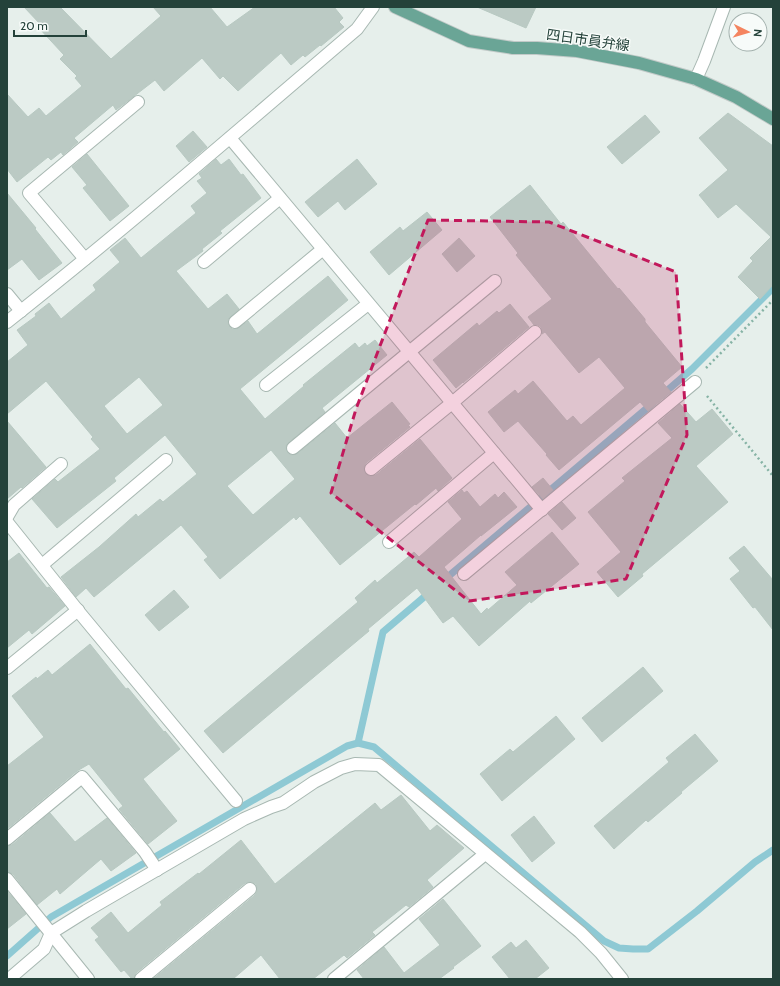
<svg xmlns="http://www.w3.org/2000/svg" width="780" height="986" viewBox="0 0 780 986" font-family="Cabin,'Noto Sans JP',sans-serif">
<rect width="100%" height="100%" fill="#e6efeb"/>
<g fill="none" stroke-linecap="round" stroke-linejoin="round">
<g stroke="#8ec9d4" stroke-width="7">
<polyline points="662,395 692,369 773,288"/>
<polyline points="444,580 653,403"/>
<polyline points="358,743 383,632 430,592"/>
<polyline points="7,956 51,917 347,746 358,743 374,747 604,941 619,948 633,949 648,949 697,911 755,862 773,850"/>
</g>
</g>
<g fill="#bbcac4" stroke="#b8c9c2" fill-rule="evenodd">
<polygon points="24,7 60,7 111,59 161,16 153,7 210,7 227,27 255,7 334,7 343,18 339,22 344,27 321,46 320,45 305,57 303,55 291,65 281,53 238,91 223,76 220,79 202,58 164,91 155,80 116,110 113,105 74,138 78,142 63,155 61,152 51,160 48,157 17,182 7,169 7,94 28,117 39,108 46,116 82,86 75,78 77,76 60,59 64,55 38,27 41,25"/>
<polygon points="477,7 536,7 526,28"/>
<polygon points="728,113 773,146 773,285 760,299 738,277 753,261 750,258 771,237 736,204 718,218 699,195 728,170 699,138"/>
<polygon points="645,115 660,132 622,164 607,147"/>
<polygon points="193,131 207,147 189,162 176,146"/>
<polygon points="87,154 129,206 110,221 83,188 87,185 72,167"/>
<path d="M216,159L221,165L229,159L241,175L243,174L261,198L220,231L222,233L202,249L203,251L176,271L208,309L227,294L239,309L228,319V323L229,326L232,329H237L248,321L257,334L328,276L348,300L240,389L265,419L304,386L303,385L355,343L359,348L365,343L367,346L375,340L387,355L322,408L325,412L288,443L286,446L287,452L291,455L297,454L335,423L347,438L392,402L410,424L408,425L410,427L366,463L364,467L365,473L369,476L376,475L420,439L452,478L438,491L436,488L416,505L415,504L340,565L300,516L296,520L294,517L220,579L204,560L208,557L181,525L94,597L86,588L76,597L61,577L99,547L136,514L138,517L160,499L163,502L197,474L165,435L114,478L116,481L57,528L32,499L55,479L58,482L100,449L91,439L93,437L46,381L7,414V362L28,345L17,330L36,316L35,314L49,303L61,319L96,290L93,285L120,262L110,250L125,238L141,258L196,213L191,206L207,193L197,181L202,178L199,174ZM139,377L163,405L127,434L104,406ZM271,450L295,479L253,515L227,486Z"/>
<polygon points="357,159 377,184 345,210 338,201 318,217 305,202"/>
<polygon points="530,185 561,224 563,222 618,289 619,288 645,319 645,322 682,367 663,383 671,392 648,411 640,402 559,470 546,455 547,454 518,421 504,432 488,412 515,390 518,394 533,381 567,421 573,416 581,425 625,388 599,357 579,373 545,332 542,334 541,327 538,325 534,325 528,317 552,299 516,255 518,253 490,217"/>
<polygon points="7,193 36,228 35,229 62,263 39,280 22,259 7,270"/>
<polygon points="427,212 442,230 389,275 370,252 400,227 403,231"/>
<polygon points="459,238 475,256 457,272 442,254"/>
<polygon points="510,304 529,327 463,383 463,382 456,388 433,360 477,323 479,326 497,311 499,313"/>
<polygon points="680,404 696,422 712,409 733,434 696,466 728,502 642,574 643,576 618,597 597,572 621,552 588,512 625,481 622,478 672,438 658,423"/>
<polygon points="7,421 46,467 22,488 21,487 7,499"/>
<polygon points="543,478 553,490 543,499 532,487"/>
<polygon points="462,490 464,493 467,491 480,507 495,494 498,498 504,492 517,507 481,536 481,535 444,567 481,614 487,608 488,610 517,585 505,572 552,532 579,564 531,603 530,601 479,646 453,616 443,623 417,588 368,629 369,631 223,753 204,731 358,602 355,598 375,580 377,583 414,552 419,557 462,519 448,502"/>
<polygon points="562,502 576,518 562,530 548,514"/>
<polygon points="744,546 773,580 773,630 755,607 753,608 730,579 740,571 729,558"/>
<polygon points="19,553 47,588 49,587 65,606 32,634 29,630 7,648 7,562"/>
<polygon points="174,590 189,607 159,631 145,615"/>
<polygon points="90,644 126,689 128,688 164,732 165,731 180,749 143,779 177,821 148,844 119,809 123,806 89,764 77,771 7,829 7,766 44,737 12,696 36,677 37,679 48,670 52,675"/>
<polygon points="643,667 663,691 602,742 582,718"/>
<polygon points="556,716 575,739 502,801 480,774 510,749 513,752"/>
<polygon points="695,734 718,761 681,792 682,793 648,822 646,820 614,849 594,826 669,762 666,758"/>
<polygon points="401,795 430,831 437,825 464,848 427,880 433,887 409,907 406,905 372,932 375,935 347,958 344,955 313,979 280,979 261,955 233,979 153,979 255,895 257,891 257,887 256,884 252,882 245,883 136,973 134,979 132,979 124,970 121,972 95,940 99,937 91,928 111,912 128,933 162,905 160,902 198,873 199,874 241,840 275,884 375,803 381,810"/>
<polygon points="50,813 75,842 107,818 136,853 111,871 101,859 60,894 57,889 37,905 13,874 7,872 7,846 12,845"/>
<polygon points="534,816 555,843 532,862 511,835"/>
<polygon points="7,891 26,914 7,929"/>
<polygon points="443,899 481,946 453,967 454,968 439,979 364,979 357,970 384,947 404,973 440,945 419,919"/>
<polygon points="526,940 549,968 535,979 510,979 492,957 511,942 516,948"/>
</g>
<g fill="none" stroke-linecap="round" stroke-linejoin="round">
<g stroke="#a8b8b2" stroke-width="14">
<g id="street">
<polyline points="696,79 704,61 724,7"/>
<polyline points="230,138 542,510"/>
<polyline points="85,259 29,193 138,102"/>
<polyline points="204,262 280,198"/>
<polyline points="7,294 21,311"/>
<path d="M7,322C126,228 241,128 357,29L373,7"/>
<polyline points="235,322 323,249"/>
<polyline points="266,385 368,304"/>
<polyline points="293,448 495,281"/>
<polyline points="371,469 452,403 535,332"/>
<polyline points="7,517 14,505 61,464"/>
<polyline points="7,522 79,612 236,801"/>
<polyline points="389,542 494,453"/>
<polyline points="42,565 166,460"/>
<polyline points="464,574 695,382"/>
<polyline points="7,668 78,610"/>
<polyline points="7,839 82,777 145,852 157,870"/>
<polyline points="7,879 88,979"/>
<polyline points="9,979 44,949 51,933 86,911 244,819 271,807 283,803 314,782 341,768 355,764 379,765 580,932 601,953 622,979"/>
<polyline points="141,979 250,889"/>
<polyline points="334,979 485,854"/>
</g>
</g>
<g stroke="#c2cac8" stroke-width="14">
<polyline id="primary" points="395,7 469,41 513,48 537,48 577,51 639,63 696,79 736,97 773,119"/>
</g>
<g stroke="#86b3a5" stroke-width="2.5" stroke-dasharray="2 3" stroke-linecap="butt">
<polyline points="706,368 773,300"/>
<polyline points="707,396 773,476"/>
</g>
<use href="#street" stroke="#fff" stroke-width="12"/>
<use href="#primary" stroke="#6aa596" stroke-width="12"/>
</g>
<path fill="#c2185b" fill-opacity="0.2" stroke="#c2185b" stroke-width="3" stroke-dasharray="8 5" stroke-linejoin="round" d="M428,220L549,222L676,272L687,435L626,579L469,601L331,493L356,409Z"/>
<g text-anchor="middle" stroke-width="3" stroke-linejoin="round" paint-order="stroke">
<g font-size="14" fill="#24423a" stroke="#f7fbf9">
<text transform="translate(588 40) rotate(8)" y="5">四日市員弁線</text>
</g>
</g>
<rect width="780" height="986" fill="none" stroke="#24423a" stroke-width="16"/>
<g transform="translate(748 32) rotate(95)"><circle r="19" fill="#f7fbf9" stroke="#a3b1ad"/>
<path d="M0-3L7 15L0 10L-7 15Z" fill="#f4845f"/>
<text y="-6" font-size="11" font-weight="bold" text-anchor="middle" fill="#24423a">N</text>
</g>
<path d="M14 30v6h72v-6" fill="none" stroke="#24423a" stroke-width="2"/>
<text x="20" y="30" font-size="12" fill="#24423a" stroke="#f7fbf9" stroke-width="3" paint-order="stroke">20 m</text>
</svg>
